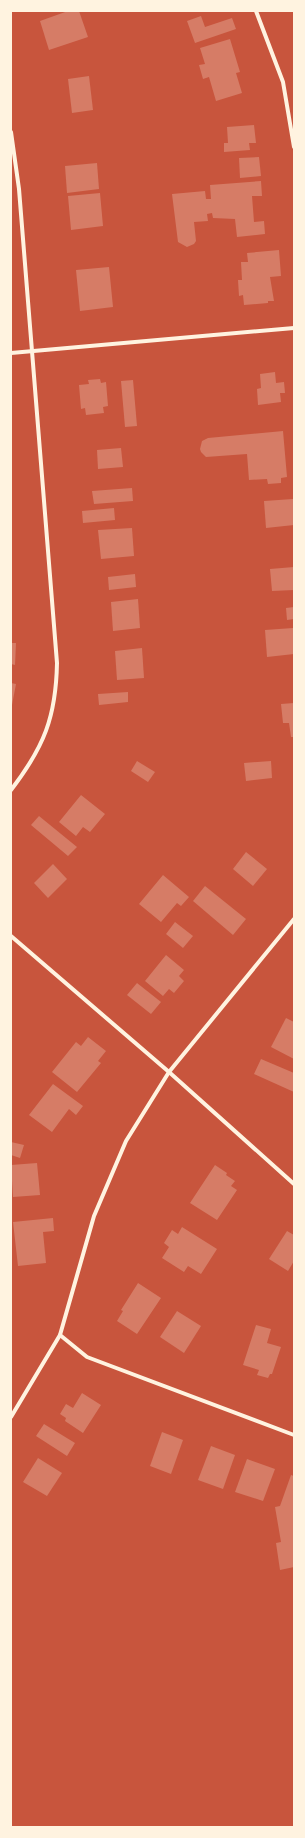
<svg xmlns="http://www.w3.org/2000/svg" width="305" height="1838" viewBox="0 0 305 1838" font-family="Commissioner,sans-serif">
<rect width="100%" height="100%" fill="#c8553d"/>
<g fill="#d67c66">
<polygon points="68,11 79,11 88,37 49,50 40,21"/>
<polygon points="201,16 205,27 232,18 236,29 195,43 187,21"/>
<polygon points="230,39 240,72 236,73 242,93 216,101 209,77 203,79 199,65 205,64 200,48"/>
<polygon points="89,76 93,110 72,113 68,79"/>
<polygon points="254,125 256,143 249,143 250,150 224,152 224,143 228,143 227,127"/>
<polygon points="259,157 261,176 240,178 239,158"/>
<polygon points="97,163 99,189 67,193 65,166"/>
<polygon points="261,181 262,196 252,196 254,222 264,221 265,234 237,237 235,219 213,218 212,213 207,214 208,221 194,222 196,241 194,244 187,247 178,242 172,194 205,191 206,199 211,199 210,185"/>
<polygon points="100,193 103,226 71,230 68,196"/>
<polygon points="279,250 281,276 270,277 274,301 268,301 268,303 244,305 243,295 239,296 238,280 242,280 241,262 248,262 247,253"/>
<polygon points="109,267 113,307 80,311 76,270"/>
<polygon points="275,372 276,383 284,382 285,393 280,393 281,402 258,405 257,389 261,388 260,374"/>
<polygon points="100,379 101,383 106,382 108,406 103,407 104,413 86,415 85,408 81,409 79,385 89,384 88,380"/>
<polygon points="133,380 137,426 125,427 121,381"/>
<polygon points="283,431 287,477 281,478 281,483 268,484 267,479 249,480 247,454 206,457 201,452 200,449 202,441 208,438"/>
<polygon points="121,448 123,467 98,469 97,450"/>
<polygon points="132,488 133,501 94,504 92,491"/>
<polygon points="293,499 294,525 266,528 264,501"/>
<polygon points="114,508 115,520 83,523 82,511"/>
<polygon points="132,528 134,556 101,559 98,530"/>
<polygon points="294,567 294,590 272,591 270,569"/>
<polygon points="135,574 136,587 109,590 108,577"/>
<polygon points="138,599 140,628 113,631 111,602"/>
<polygon points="294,607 294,619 287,620 286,608"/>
<polygon points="293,628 294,654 267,657 265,630"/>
<polygon points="11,643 16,643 15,665 11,664"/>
<polygon points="142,648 144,678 117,680 115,651"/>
<polygon points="11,683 16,684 12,705 11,705"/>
<polygon points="128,692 128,702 99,705 98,694"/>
<polygon points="294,703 294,737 291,737 289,723 283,723 281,704"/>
<polygon points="137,761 155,772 148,782 131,771"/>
<polygon points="271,761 272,778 246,781 244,763"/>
<polygon points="81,795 105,814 90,832 83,827 76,836 59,822"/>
<polygon points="39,816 77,847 68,856 31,825"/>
<polygon points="246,852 267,869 253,886 233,869"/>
<polygon points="53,864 67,879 48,898 34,883"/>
<polygon points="163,875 189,897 181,906 177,903 161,922 139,904"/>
<polygon points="205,886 246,919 233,935 193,901"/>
<polygon points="175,922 193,936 183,948 166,934"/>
<polygon points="166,955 184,970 179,976 184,981 174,993 169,989 163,996 145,981"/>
<polygon points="137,983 161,1002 151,1014 127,995"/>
<polygon points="286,1018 294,1022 294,1059 271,1047"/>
<polygon points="88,1037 106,1051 98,1061 101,1063 77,1092 52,1072 76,1042 81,1046"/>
<polygon points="261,1059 294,1073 294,1092 254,1074"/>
<polygon points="53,1084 83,1106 76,1115 69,1109 52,1132 29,1115"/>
<polygon points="11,1142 24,1145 20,1158 11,1155"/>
<polygon points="37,1163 40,1195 13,1197 11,1165"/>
<polygon points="215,1165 227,1173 226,1175 235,1181 231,1186 237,1190 217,1220 190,1203"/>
<polygon points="53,1218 54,1231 43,1232 46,1263 18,1266 13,1222"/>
<polygon points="182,1227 217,1249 201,1274 188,1266 184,1272 162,1258 169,1247 164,1243 172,1230 178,1234"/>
<polygon points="287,1231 294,1235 294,1261 288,1271 269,1259"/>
<polygon points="138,1283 161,1298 137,1334 117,1321 123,1311 121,1310"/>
<polygon points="177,1311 201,1326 184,1353 160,1337"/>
<polygon points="256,1325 271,1329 267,1343 281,1347 272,1374 270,1374 268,1378 257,1375 259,1370 243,1365"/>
<polygon points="82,1393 101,1405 83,1433 65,1421 66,1418 60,1414 66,1404 73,1408"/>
<polygon points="44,1424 75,1443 67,1456 36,1436"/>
<polygon points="162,1432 183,1440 171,1474 150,1466"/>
<polygon points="211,1446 235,1455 223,1489 198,1480"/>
<polygon points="38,1458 62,1473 47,1496 23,1482"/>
<polygon points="247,1459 275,1469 263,1501 235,1492"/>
<polygon points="291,1475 294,1476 294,1567 280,1570 276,1543 281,1542 275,1507 280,1506"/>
</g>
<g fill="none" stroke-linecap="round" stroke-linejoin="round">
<g stroke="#fff3e0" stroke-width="4">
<polyline points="256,11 283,82 294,147"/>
<path d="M11,132L19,189L57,663C56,717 44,747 11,790"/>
<polyline points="11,353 294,328"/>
<polyline points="11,936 169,1072 294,1184"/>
<polyline points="60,1335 87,1357 294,1435"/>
<polyline points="11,1417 60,1335 94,1216 126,1141 169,1072 294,919"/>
</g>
</g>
<rect width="305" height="1838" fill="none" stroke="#fff3e0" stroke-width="24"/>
</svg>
